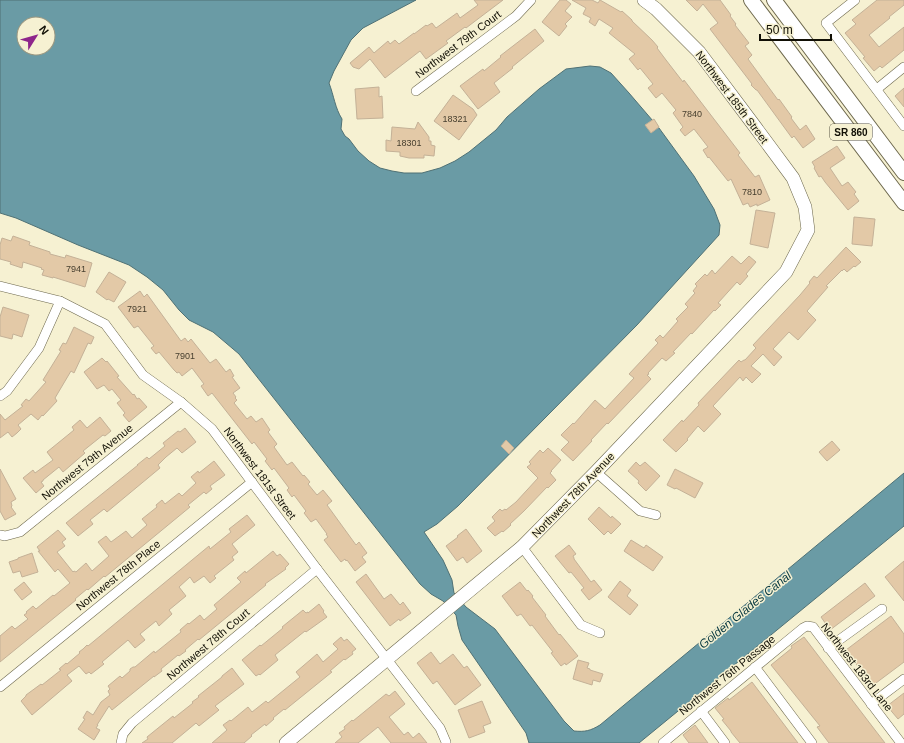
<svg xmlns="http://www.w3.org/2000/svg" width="904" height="743" viewBox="0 0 904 743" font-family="Arial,sans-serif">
<rect width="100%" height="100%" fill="#f6f1d2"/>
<path fill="#6a9ba5" stroke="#4f7175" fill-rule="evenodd" d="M0,0H416L363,28L351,40L334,71L329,83C334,96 335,108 342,119L341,129L345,136L349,139L358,151L369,161L380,168L392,171L404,173H422L440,168L455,161L469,152L496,130L507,117L539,89L566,69L590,66L600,67L611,73L629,93L659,128L694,176L714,209L720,225L719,235L637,325L458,506L437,524L424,532L443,560L452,580L454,593L466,607L495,629L564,721L574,731C585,732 590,731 600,725L904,473V526L639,743H529L526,733L462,640L458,626L456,615L443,601L431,594L420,584L239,354L213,332L189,320L179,310L163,290L147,277L129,265L78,245L16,218L0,213ZM24,24H48V48H24Z"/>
<g fill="#e3c9a7" stroke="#c4b197">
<polygon points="474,0 503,0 466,28 465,27 446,41 448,43 426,59 420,51 385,78 370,59 359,69 353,67 350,63 369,47 374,53 388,41 390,44 395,40 399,44 414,33 414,34 426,25 427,26 432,23 436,28 457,13 460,18 478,5"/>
<polygon points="560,0 566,0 571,4 565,11 572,17 565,24 567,26 559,36 542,22"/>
<polygon points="572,0 592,0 598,3 600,0 621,12 622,11 632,20 632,21 652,40 658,47 657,48 666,60 683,82 684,80 740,153 738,155 755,177 759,175 770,200 757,206 757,204 750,207 748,203 743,205 731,179 728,181 709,157 708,158 703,150 708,147 694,129 685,136 680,130 683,127 673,113 676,110 662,93 656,98 648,88 653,84 640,68 638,70 629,59 635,54 609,33 613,28 599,19 595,26 589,22 591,18 583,14 586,8"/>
<polygon points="686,0 720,0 731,15 730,16 736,24 735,25 749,43 745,46 752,55 748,59 778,100 779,99 792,117 791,118 800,130 806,125 815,139 803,148 794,136 792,138 757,90 756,90 751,85 752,84 710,29 718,23 703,4 697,11"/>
<polygon points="877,0 904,0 904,5 889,17 890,18 869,35 879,47 904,27 904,50 882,68 880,66 874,71 863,58 865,57 845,33 856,24 852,20"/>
<polygon points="535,29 544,41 512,67 513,68 494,83 500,92 478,109 460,86 483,69 484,71 501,57 500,56"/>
<polygon points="379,87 379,97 382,96 383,118 357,119 355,89"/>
<polygon points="904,88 904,107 895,96"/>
<polygon points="453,95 473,109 477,115 459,140 434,121"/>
<polygon points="654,119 659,127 651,133 645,125"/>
<polygon points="418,122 429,137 429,141 431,141 431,145 435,146 434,156 424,155 424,158 409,158 400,156 400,152 386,151 386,140 391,141 392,127 415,129"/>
<polygon points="837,146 845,158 830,168 842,186 848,182 856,192 854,194 859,201 848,210 825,182 821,176 819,177 814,168 815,167 812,162"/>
<polygon points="756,210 775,213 768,248 750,244"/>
<polygon points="854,217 875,219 872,246 852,244"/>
<polygon points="13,236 30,242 29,245 50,252 50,254 65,258 66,255 92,263 85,287 53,277 53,278 42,275 44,270 41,269 42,268 23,262 22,268 10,264 11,262 0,259 0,245 2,238 11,241"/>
<polygon points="846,247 861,262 855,267 854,266 847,272 844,269 842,271 842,270 826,286 828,287 807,311 816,320 798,340 789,332 773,349 782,357 774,366 763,354 751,366 761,374 752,383 746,377 743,381 740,377 713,406 721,414 704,432 698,426 687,439 688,440 676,452 663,440 682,420 683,422 699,405 698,403 739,360 741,362 744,360 745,360 756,348 753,345 800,295 810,283 809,282 814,276 817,278"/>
<polygon points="732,256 741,264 749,256 756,262 746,274 748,276 740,285 737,282 718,303 721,305 715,311 714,310 692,334 691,333 673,352 675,353 666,361 662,358 648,373 649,374 647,375 651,379 608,424 607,423 591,440 592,441 573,461 561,450 569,442 561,435 573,423 574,424 595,400 605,409 634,378 629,374 658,343 655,340 660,335 663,338 678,321 676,319 688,307 685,304 695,293 693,291 697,286 695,284 705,274 707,276 712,270 715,274"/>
<polygon points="109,272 126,282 114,302 108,299 107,300 96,292"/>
<polygon points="140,291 144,297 147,294 181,341 185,338 188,342 191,339 210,363 216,359 226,372 230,369 234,376 232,377 240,388 233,393 236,397 235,398 237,400 234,403 247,419 251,416 256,422 262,418 270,430 268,432 277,444 274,447 287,465 292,462 303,476 304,475 310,482 308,484 317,495 323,490 332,501 327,505 356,545 359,542 367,553 362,557 366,562 355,571 347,560 346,561 345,559 341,562 324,540 328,537 326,534 327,534 316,519 311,522 304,513 306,511 294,495 292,497 287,490 289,488 274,468 272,470 265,461 267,459 254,442 252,444 212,393 208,396 201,386 204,384 192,368 182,376 179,372 177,373 174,370 159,352 156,354 151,348 154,346 138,326 134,328 118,307"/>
<polygon points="3,307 29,315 22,337 13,334 12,339 0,336 0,317"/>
<polygon points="74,327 94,337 91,344 88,343 74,373 71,371 55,398 57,401 43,416 42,415 38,420 31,414 18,425 21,429 17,433 12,437 8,432 0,438 0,414 5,420 23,406 21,405 26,399 29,401 46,382 43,380 61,351 59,350 63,343 66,344"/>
<polygon points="102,358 106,362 107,361 119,376 117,377 133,395 134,394 137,399 139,398 147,407 129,422 123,415 125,413 117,403 121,400 112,389 109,391 104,385 97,389 84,372"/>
<polygon points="100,417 111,431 105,436 103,435 83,451 85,453 63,472 59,467 43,480 43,481 41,482 44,486 36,493 23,478 33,470 35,473 53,460 47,452 74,430 72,427 80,420 87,428"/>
<polygon points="185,428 196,442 182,453 177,448 166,457 158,465 160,468 107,512 104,509 90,520 93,524 78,536 66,523 87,506 138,465 137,465 147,457 149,459 165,446 163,443 178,431 180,432"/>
<polygon points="506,440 514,448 509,454 501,446"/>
<polygon points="832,441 840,450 827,461 819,452"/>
<polygon points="548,448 561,460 551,471 552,471 550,473 556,480 548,488 547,487 524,511 510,524 511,525 503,532 502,531 495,536 487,528 495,521 492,517 500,509 502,511 505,509 506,510 516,502 538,478 527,467 531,464 529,462 540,450 543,453"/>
<polygon points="214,461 225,475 210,486 212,489 206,494 204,492 188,505 190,507 105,577 104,576 88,590 87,589 75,599 76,600 0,662 0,636 12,626 15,629 28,619 24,615 27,613 26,612 33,606 36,609 53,595 54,596 70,583 58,569 55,572 38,551 40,551 37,547 58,530 66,539 62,542 65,546 57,552 73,572 74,571 76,572 86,563 92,571 109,556 98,542 106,536 111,542 126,531 132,538 147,525 142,519 157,507 156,505 162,500 165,504 179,493 182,496 196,483 191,477 198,471 199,473"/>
<polygon points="636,462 640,466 645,462 660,476 646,491 638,483 639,481 628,471"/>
<polygon points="0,469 16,499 11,502 12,506 11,507 16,514 5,520 0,511"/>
<polygon points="675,469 703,483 695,498 676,488 675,489 667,485"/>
<polygon points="599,507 611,518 612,516 621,524 611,534 608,531 604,535 588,519"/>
<polygon points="247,515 255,525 232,544 238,552 232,557 234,560 214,576 216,578 210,583 204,576 194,583 190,577 179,587 186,596 169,610 172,614 159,626 156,621 140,634 145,640 135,648 128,640 102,662 104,664 91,674 89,672 86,674 79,666 67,675 72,681 32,715 21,701 26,696 26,695 41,684 42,685 61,670 59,669 66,663 67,664 80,653 79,652 83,649 87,645 88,646 209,546 210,549 231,532 229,529"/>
<polygon points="466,529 482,551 467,563 463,557 457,561 446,546 458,537 457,536"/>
<polygon points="631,540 644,548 646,545 663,557 653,571 624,551"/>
<polygon points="569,545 576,554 573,556 574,558 574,559 591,582 594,580 602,590 589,600 581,590 584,588 571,572 569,573 555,556"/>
<polygon points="273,551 277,556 280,554 289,564 285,568 286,569 265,584 266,585 199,640 198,639 185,650 186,651 179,656 178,655 161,669 162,671 154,677 154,676 112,710 109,706 97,725 98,725 96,728 100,730 94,740 78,729 85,719 83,718 87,711 93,715 101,702 110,695 108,691 110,689 108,686 120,676 122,678 130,671 130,669 133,667 135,667 154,651 155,653 181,632 180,630 188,623 189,624 200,615 204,620 217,609 214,605 241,582 237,578 245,571 246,573"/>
<polygon points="32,553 38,572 22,577 20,571 13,573 9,562 18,559 18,558"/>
<polygon points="904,561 904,601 885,577"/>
<polygon points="366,574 384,599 391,594 400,605 403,602 411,613 400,621 399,619 390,626 356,582"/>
<polygon points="620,581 631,590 627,596 638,605 630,615 608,597"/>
<polygon points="24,582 32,592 22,600 14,590"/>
<polygon points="520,582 527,591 528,590 533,596 532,597 546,615 545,616 559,635 560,634 578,656 566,665 565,663 561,666 551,653 553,652 532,625 530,626 521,614 517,616 502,596"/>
<polygon points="865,583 875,596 830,630 821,617"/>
<polygon points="319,604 324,611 323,612 327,617 306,632 305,631 275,655 278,660 260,675 259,674 256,676 242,660 260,645 261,646 283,628 282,627 303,610 306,613 308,612 308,613"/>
<polygon points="891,616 904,634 904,662 872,686 846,650"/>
<polygon points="341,637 344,641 347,639 356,649 352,652 353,654 345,660 344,659 330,671 332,672 285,710 284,709 273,718 274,719 266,726 265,724 251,735 252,736 244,743 212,743 227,730 223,725 230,720 231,721 248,707 252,712 266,701 268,703 300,677 296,672 317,654 323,662 338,649 333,644"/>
<polygon points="804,637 875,730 885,743 829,743 817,727 820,726 771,665 792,648 791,646"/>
<polygon points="431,652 440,664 453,654 464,668 467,666 481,685 455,705 437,681 433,684 417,663"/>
<polygon points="578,660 589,663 587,668 590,669 590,670 603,674 600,682 593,680 592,685 573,679"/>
<polygon points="232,668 244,684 215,706 219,710 199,726 196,723 172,743 142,743 148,739 147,737 173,716 174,718 193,703 192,702 199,697 198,696 222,677 222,676"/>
<polygon points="752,682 798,743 740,743 731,732 731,731 722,720 724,719 715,708 728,698 729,700"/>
<polygon points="395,691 405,704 389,717 404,735 408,732 413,738 419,733 427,743 391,743 378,727 358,743 335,743 342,737 339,733 345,729 344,727 352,720 353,721 386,694 389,696"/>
<polygon points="904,693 904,714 898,719 887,706"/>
<polygon points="482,701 491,723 483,726 485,732 469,738 458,710"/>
<polygon points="695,725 708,743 689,743 683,735"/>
</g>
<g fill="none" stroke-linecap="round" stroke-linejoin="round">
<g stroke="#6d684d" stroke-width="10">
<g id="street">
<polyline points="855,0 826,23 904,126"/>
<polyline points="877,89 904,67"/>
<polyline points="416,91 516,16 531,0"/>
<polyline points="0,286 60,301 105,324 143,375 181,402 212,429 317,569 440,728 446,742 446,743"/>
<polyline points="0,396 7,391 39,348 60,301"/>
<polyline points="596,472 640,511 656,515"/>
<polyline points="0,535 5,536 20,532 181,402"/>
<polyline points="522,547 581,625 600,633"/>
<polyline points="828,648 882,609"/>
<polyline points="755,667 812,743"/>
<polyline points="0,687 252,482"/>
<polyline points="871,704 904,679"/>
<polyline points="701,711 725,743"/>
<polyline points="121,743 123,734 132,723 317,569"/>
<polyline points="663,743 803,628 807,626 813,627 901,743"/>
</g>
</g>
<g stroke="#6d684d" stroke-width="14">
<polyline id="secondary" points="286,743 522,547 596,472 786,272 808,230 805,207 793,178 753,124 699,52 656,9 644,0"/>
</g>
<g stroke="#6d684d" stroke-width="16">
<g id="primary">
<polyline points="751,0 904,203"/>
<polyline points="774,0 904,173"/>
</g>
</g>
<use href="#street" stroke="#fff" stroke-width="9"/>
<use href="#secondary" stroke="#fff" stroke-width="13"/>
<use href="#primary" stroke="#fff" stroke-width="14"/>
</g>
<g text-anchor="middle" stroke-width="3" stroke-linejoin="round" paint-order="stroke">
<g font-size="9" fill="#463e2e">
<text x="692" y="117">7840</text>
<text x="455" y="122">18321</text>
<text x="409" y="146">18301</text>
<text x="752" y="195">7810</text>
<text x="76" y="272">7941</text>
<text x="137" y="312">7921</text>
<text x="185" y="359">7901</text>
</g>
<rect fill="#f6f1d2" stroke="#565342" stroke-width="1" x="830" y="124" width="42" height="16" rx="3"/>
<g font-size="10" font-weight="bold" fill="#110f05">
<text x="851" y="136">SR 860</text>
</g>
<g font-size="11" fill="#110f05" stroke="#f6f1d2">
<text transform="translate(458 44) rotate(-37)" y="4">Northwest 79th Court</text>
<text transform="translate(732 97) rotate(53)" y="4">Northwest 185th Street</text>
<text transform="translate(87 462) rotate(-39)" y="4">Northwest 79th Avenue</text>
<text transform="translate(260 473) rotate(53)" y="4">Northwest 181st Street</text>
<text transform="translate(573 495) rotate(-46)" y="4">Northwest 78th Avenue</text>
<text transform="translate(118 575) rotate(-39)" y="4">Northwest 78th Place</text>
<text transform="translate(208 644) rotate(-40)" y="4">Northwest 78th Court</text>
<text transform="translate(857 667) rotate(52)" y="4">Northwest 183rd Lane</text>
<text transform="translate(727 675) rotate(-39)" y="4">Northwest 76th Passage</text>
</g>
<g font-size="12" font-style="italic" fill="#073840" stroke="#f6f1d2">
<text transform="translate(745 610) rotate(-39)" y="4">Golden Glades Canal</text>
</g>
</g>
<g transform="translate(36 36) rotate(53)"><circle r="19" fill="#f6f1d2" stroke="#9a9780"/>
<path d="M0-3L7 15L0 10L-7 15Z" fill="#8e268b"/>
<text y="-6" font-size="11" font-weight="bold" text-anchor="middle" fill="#110f05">N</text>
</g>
<path d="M760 34v6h71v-6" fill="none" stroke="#110f05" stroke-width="2"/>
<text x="766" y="34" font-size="12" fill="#110f05" stroke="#f6f1d2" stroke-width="3" paint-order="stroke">50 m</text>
</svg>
